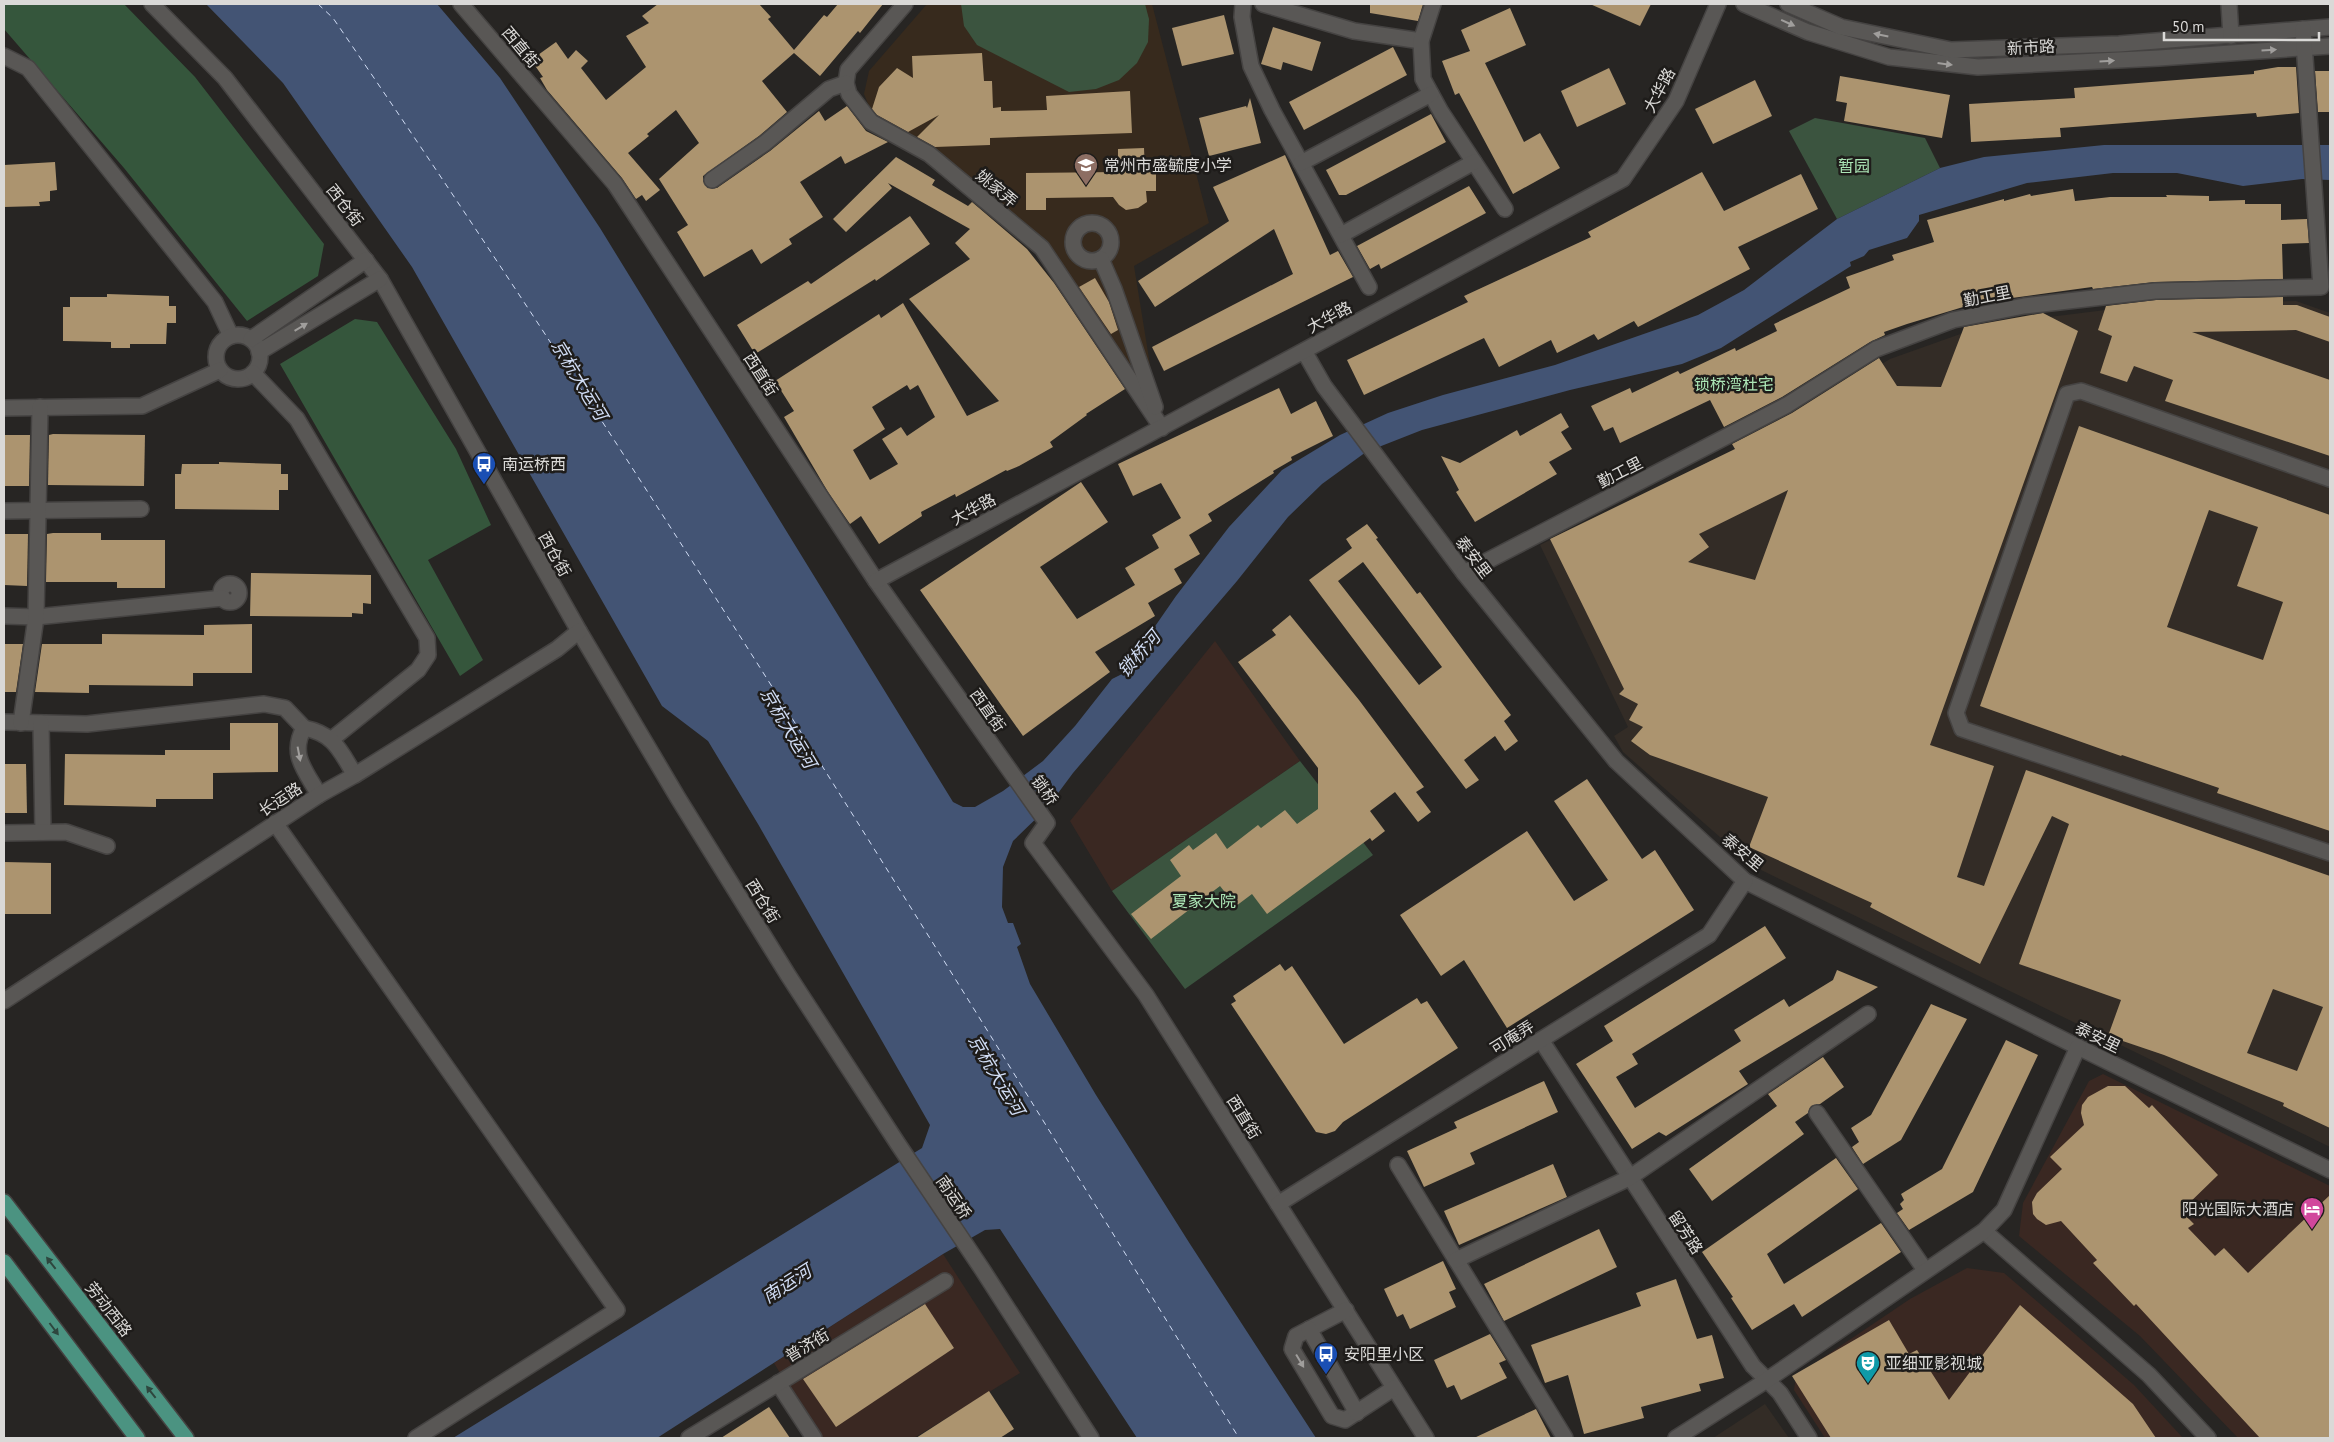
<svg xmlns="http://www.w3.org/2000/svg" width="2334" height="1442" viewBox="0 0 2334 1442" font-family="'PT Sans','Noto Sans SC',sans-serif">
<rect width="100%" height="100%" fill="#272523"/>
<g fill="#3a2822">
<polygon points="1215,641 1300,761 1112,891 1070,821"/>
<polygon points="2103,1074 2330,1186 2330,1438 2238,1438 2140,1336 2019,1236 2023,1203 2089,1081"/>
<polygon points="943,1254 1020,1373 914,1438 819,1438 774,1363"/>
<polygon points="1967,1268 2004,1273 2134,1385 2183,1438 1825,1438 1794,1390 1796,1376 1910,1299"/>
</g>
<g fill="#332c26">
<polygon points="2296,301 2330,313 2330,1147 1753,866 1623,752 1614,736 1628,727 1540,545 1776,429 1890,359 1966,332 2033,319 2154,304"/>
<polygon points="1765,1404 1789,1438 1713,1438"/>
</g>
<polygon fill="#372a1d" points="927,4 1152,4 1209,223 1134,266 1152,377 1143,383 1043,244 875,121 864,94 869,71"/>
<g fill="#3b543f">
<polygon points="961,4 1145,4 1149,19 1148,42 1137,63 1119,80 1096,89 1069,92 977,45 964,26"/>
<polygon points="1815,118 1925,138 1940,168 1837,219 1789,131"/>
<polygon points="1300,761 1373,855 1185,989 1112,891"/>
</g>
<g fill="#35563c">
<polygon points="4,4 124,4 195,77 324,244 318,276 247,321 124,168 4,29"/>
<polygon points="355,319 377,322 456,449 491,525 428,560 483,660 460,676 280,364"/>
</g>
<polygon fill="#435474" points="206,4 437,4 500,78 600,228 953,802 963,807 975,807 1003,791 1043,761 1075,726 1112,679 1122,674 1176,596 1229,527 1282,470 1340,435 1388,413 1443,395 1555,365 1698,315 1744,290 1837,219 1940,168 1984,157 2104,145 2330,145 2330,180 2302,179 2243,186 2177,173 2113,173 2027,183 1919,215 1919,221 1907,238 1869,250 1864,256 1850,262 1851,266 1721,348 1682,364 1570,390 1422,430 1366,452 1322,484 1288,517 1237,581 1073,773 1047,808 1013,841 1003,867 1002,907 1008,923 1013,923 1021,944 1017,947 1030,984 1096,1095 1190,1244 1316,1438 1137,1438 1000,1229 985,1230 943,1254 657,1438 453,1438 922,1148 930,1125 758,824 708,741 662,706 412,267 283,83"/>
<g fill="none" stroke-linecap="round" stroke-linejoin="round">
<path stroke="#d0dcf4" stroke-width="1" stroke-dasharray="6 5" stroke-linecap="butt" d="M318,4L333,18C651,481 944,960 1239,1438"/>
</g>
<g fill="#ac946f" fill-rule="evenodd">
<polygon points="658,4 759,4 771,17 768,19 794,50 824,15 827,17 838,4 883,4 860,33 858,31 820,76 794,53 762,81 787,112 759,136 703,176 703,181 708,188 717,188 770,151 819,111 825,121 847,106 866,131 888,142 845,164 841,156 800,182 823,217 789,239 792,244 761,264 752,249 704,277 677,232 688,225 659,179 699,143 676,110 647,134 649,136 628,153 660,190 646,201 642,195 636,199 622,178 547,90 540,78 543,77 531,60 556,42 568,59 576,50 588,61 581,68 606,100 646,67 626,36 649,23 642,16"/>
<polygon points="1370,4 1423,4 1418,21 1370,13"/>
<polygon points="1590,4 1651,4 1640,26"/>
<polygon points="1510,8 1526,45 1485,63 1524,142 1540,133 1560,168 1513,194 1459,93 1455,95 1442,61 1470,51 1461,30"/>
<polygon points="1224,15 1234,54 1182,66 1172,28"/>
<polygon points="1273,27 1321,42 1312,71 1283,62 1281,70 1261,64"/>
<polygon points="1393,47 1407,75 1304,130 1289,102"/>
<polygon points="982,53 984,81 992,81 993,108 1001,107 1001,111 1047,110 1046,96 1130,91 1132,133 990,138 990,145 935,147 917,137 939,115 908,132 877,115 872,109 879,87 897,68 913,78 912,56"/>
<polygon points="2278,67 2296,67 2299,113 2257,117 2256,113 2060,128 2061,137 1971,142 1969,104 2075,98 2074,88 2254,74 2254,71"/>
<polygon points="1609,68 1626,104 1577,127 1561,91"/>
<polygon points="2315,71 2330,71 2330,112 2318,112"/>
<polygon points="1840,76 1950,95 1942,138 1844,121 1847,103 1836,101"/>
<polygon points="1755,80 1772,116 1713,144 1695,109"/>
<polygon points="1250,98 1261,143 1209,156 1199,118 1246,106 1247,108"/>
<polygon points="1431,114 1446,142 1346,195 1339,195 1326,170"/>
<polygon points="1144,148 1145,172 1156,171 1156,191 1146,191 1147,202 1138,208 1126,210 1119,205 1113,197 1046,198 1046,210 1026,210 1026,173 1118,172 1118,149"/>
<polygon points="1285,155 1330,255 1338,251 1353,277 1164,371 1152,347 1293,274 1274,229 1155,307 1138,281 1229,221 1213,187"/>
<path d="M896,157L935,180L932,185L968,206L972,202L1027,249L1054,283L1125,389L1086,414L1087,415L1050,442L1053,447L1019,466L1007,471L1006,470L956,497L955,494L921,512L922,516L879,544L861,516L850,524L828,492L784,417L794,411L775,381L879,314L881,318L903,303L967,416L999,401L909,299L970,259L955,243L970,229L888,183L892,188L846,232L833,219ZM907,385L910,390L918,385L935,417L907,436L901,427L882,439L898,464L870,480L853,450L885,429L872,407Z"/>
<polygon points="55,162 57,190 50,191 50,201 39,202 40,206 4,207 4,165"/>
<polygon points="1702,172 1724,211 1801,174 1818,209 1738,247 1750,269 1638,327 1634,321 1598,340 1594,334 1557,353 1551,340 1499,367 1484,338 1364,395 1347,360 1468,302 1464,296 1591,237 1588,232"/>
<polygon points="1469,186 1486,213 1381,269 1379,264 1370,269 1357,246"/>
<polygon points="2073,189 2075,201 2110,197 2167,197 2166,195 2209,196 2209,201 2245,200 2245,204 2281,204 2281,220 2307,219 2309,243 2282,244 2283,279 2155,282 2093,289 2092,287 2012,298 1972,307 1973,304 1907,324 1884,332 1885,335 1870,342 1782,397 1724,427 1710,400 1620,443 1613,427 1604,431 1591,406 1630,388 1632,393 1678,371 1680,374 1735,348 1736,351 1777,331 1774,324 1850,288 1846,277 1894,260 1892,255 1934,242 1927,220 2004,199 2004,201 2030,194 2031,196"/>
<polygon points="910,216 930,244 876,281 875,279 755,354 737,325 808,281 811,284"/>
<polygon points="1095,278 1109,302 1118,330 1111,334 1079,287"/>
<polygon points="107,294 169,296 169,306 176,306 176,323 167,323 166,344 130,344 130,348 111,348 111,342 63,341 63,307 70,307 70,297 107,297"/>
<polygon points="2283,297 2283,305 2297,305 2330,317 2330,342 2296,330 2192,332 2330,380 2330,456 2165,401 2173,380 2134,366 2127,382 2100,373 2112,336 2098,330 2106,306 2156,300"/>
<path d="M2043,313L2078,331L1930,745L1994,766L1957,877L1984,886L2026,770L2330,876V1128L2283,1106L2284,1103L2164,1055L2108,1036L2121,1000L2019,964L2069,824L2052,816L1980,964L1870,907L1872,903L1749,847L1768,797L1650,755L1631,741L1643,727L1629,720L1638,704L1619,694L1624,689L1550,539L1735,449L1732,444L1792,413L1879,358L1897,386L1941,387L1964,327ZM1788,490L1755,580L1688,562L1709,547L1699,534ZM2273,989L2323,1007L2297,1071L2247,1053Z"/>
<polygon points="1279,388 1291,414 1316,401 1333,436 1291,457 1292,460 1273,471 1274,473 1208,514 1212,521 1189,535 1200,554 1174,569 1182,583 1148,603 1155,616 1095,652 1110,672 1023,736 920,590 1081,482 1108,522 1040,567 1077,619 1135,585 1125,568 1159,548 1152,535 1181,518 1161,483 1133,496 1118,464"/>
<polygon points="1561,413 1569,427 1561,432 1572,449 1549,462 1557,474 1475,522 1456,492 1459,490 1441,456 1460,463 1517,430 1520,436"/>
<path d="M2079,426L2330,515V831L2217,793L2219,788L2122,755L2121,756L1980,706ZM2209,510L2258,527L2237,586L2283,602L2263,660L2167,627Z"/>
<polygon points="53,434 145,435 144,486 48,485 49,435"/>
<polygon points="4,435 30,435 29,486 4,486"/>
<polygon points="219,462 281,464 281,474 288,474 288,490 279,490 279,510 175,509 175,474 181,474 182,464 219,464"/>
<path d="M1367,524L1378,538L1376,539L1417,594L1420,592L1511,715L1504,721L1518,741L1505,751L1495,736L1464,760L1479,780L1466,789L1309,580L1352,548L1346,539ZM1363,562L1442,667L1419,685L1338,581Z"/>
<polygon points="53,533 101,533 101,540 165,540 165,588 117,588 117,582 46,582 47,534"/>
<polygon points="4,534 28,534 27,586 4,585"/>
<polygon points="251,573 371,575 371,604 363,603 363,614 352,613 352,617 250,616"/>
<polygon points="1290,615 1359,700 1424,787 1416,792 1431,812 1418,822 1395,792 1370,811 1385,831 1372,841 1370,838 1267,914 1252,894 1236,906 1220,886 1151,939 1131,914 1181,876 1170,860 1189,845 1193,850 1216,833 1227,849 1258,825 1261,828 1285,810 1297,824 1318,809 1318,768 1238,662 1276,635 1272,630"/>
<polygon points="252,624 252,673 193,673 193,686 89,685 89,693 35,692 42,644 102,644 102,634 204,635 204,625"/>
<polygon points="4,644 23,644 16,692 4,692"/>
<polygon points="230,723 278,723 278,772 213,773 213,799 156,799 156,807 64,805 65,754 165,755 165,750 230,750"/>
<polygon points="4,764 26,764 27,813 4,813"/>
<polygon points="1587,779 1642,859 1655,850 1694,910 1507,1028 1464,960 1441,976 1400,915 1527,831 1574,901 1608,880 1554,801"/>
<polygon points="4,862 51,863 51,914 4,914"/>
<polygon points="1765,926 1786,958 1632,1054 1638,1064 1616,1077 1635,1108 1741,1041 1734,1030 1784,999 1789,1007 1833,980 1837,970 1878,987 1739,1071 1748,1084 1666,1136 1659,1132 1632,1149 1576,1064 1613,1041 1604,1026"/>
<polygon points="1280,964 1285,971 1292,966 1344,1044 1417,998 1421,1004 1427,1001 1458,1048 1343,1122 1335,1131 1326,1134 1316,1132 1231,1004 1236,1001 1233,996"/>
<polygon points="1931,1004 1967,1019 1901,1140 1863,1164 1852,1147 1859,1142 1851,1128 1871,1115"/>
<polygon points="2006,1040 2038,1055 1973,1192 1909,1230 1897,1213 1903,1209 1900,1204 1904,1200 1901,1194 1942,1169"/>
<polygon points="1823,1057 1844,1087 1820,1104 1811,1106 1808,1113 1795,1122 1804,1134 1712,1201 1689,1169 1777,1106 1768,1094"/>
<polygon points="1544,1081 1558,1112 1470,1153 1475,1164 1424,1187 1407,1151 1457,1128 1454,1122"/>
<polygon points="2108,1086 2125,1086 2149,1108 2152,1105 2218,1175 2181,1211 2194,1224 2188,1228 2215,1256 2224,1248 2248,1273 2330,1195 2330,1438 2260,1438 2136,1304 2134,1306 2093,1263 2097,1260 2061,1221 2046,1225 2037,1219 2033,1214 2032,1202 2037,1193 2062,1169 2050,1157 2084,1125 2081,1113 2082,1105 2088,1097"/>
<polygon points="1836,1158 1858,1189 1767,1254 1784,1284 1881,1223 1901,1252 1802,1317 1794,1304 1752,1330 1731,1298 1733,1297 1702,1252"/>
<polygon points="1553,1164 1567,1197 1459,1245 1444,1211"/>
<polygon points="1599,1229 1617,1267 1504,1321 1484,1284"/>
<polygon points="1443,1261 1456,1289 1449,1292 1456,1307 1410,1329 1403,1314 1397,1317 1384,1289"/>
<polygon points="1676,1279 1697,1339 1712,1335 1724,1378 1699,1384 1701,1391 1641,1407 1644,1418 1584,1434 1568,1375 1545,1383 1531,1345 1641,1306 1636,1293"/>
<polygon points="925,1304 954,1348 836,1427 803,1379"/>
<polygon points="2020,1305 2133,1404 2156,1438 1831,1438 1792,1376 1889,1320 1909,1354 1917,1350 1949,1400"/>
<polygon points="1490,1334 1506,1360 1499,1363 1507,1378 1461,1400 1454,1385 1447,1388 1434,1360"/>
<polygon points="989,1391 1014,1429 1000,1438 916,1438"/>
<polygon points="769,1407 790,1438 721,1438"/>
<polygon points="1536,1409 1551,1438 1474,1438"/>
</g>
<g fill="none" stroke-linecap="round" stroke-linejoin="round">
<g stroke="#454342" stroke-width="18">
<g id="minor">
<polyline points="152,4 225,78 380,279 579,631 678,798 788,975 898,1144 982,1269 1091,1438"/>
<polyline points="461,4 615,184 876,581 1047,823 1033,843 1146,995 1426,1438"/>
<polyline points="905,4 848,70 846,83 849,94 871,122 929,154 1042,248 1162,428"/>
<polyline points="1243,4 1242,17 1251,66 1272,110 1369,287"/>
<polyline points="1263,4 1354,31 1421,41"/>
<polyline points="1433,4 1421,41 1423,79 1441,112 1505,209"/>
<polyline points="1744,4 1808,32 1889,57 1978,67 2159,58 2330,46"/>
<polyline points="1788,4 1841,27 1951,50 2119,44 2330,27"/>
<polyline points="2229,4 2231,36"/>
<polyline points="4,56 28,68 215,302 231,336"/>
<polyline points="1301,163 1431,94"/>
<polyline points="712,180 765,143 829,89 846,83"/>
<circle cx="1092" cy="242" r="19"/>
<polyline points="1341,235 1474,162"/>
<polyline points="1101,259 1114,289 1155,407"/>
<circle cx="238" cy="357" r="22"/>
<polyline points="251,339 366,260"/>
<polyline points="1304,351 1324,386 1464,573 1616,761 1745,881 2078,1047 2330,1170"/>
<polyline points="259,352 380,279"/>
<polyline points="253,373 297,419 427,638 428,655 418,670 332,739"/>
<polyline points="4,408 142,406 220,370"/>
<polyline points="2330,479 2081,391 2067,394 1956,713 1962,729 2330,853"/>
<polyline points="4,511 141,509"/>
<polyline points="1464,573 1787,405 1876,349 1953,320 2024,306 2155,291 2321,287 2303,29"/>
<polyline points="876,581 1623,179 1676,101 1718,4"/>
<circle cx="230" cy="593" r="9"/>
<polyline points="4,616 36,617 223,598"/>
<polyline points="4,722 87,724 264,704 285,708 304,728"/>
<polyline points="21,723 36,617 40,407"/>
<polyline points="41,723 43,832"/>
<path d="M319,795C306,771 289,755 304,728C335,734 340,751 355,775"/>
<polyline points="275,823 617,1310 416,1438"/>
<polyline points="4,833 66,832 107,846"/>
<polyline points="4,1001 319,795 355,775 557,649 579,631"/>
<polyline points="1541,1040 1753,1366 1780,1393 1809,1438"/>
<polyline points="1817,1113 1925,1270"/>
<polyline points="1398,1165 1565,1438"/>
<polyline points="1278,1204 1709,935 1745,881"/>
<polyline points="1984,1231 2149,1375 2208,1438"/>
<polyline points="1456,1260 1629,1178 1868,1014"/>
<polyline points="1346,1310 1296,1336 1292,1349 1332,1416 1345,1420 1394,1388"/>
<polyline points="1309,1329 1357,1413"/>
<polyline points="778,1383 814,1438"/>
<polyline points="689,1438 945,1281"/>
<polyline points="1676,1438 1767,1380 1984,1231 2004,1210 2078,1047"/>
</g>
</g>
<g stroke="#454342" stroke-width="18">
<g id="major">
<polyline points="4,1202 186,1438"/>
<polyline points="4,1262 137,1438"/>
</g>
</g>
<use href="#minor" stroke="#595755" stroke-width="15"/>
<use href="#major" stroke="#4b9381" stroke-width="15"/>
</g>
<defs><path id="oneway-solid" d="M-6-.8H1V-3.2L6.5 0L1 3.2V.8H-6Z" transform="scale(1.25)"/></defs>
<g fill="#a09e9c">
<use href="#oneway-solid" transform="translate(1788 23) rotate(24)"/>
<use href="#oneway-solid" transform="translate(1881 35) rotate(-168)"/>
<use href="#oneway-solid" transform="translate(2269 50) rotate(-4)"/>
<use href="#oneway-solid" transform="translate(2107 61) rotate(-3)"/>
<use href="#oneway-solid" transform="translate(1945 64) rotate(7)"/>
<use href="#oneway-solid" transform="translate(301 327) rotate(-31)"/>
<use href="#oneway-solid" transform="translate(299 754) rotate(79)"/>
<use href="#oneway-solid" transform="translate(1300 1361) rotate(59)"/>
</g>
<g fill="#2e463e">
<use href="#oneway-solid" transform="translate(51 1263) rotate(-128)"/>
<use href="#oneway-solid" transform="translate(54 1329) rotate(53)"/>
<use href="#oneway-solid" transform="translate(151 1392) rotate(-128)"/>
</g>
<defs>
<g id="school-pin" transform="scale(1.25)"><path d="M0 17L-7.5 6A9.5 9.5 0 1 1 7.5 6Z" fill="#8d6e63" stroke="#1e1c1a"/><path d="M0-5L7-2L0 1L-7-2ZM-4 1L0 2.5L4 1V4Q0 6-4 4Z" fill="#fff"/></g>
<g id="bus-pin" transform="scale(1.25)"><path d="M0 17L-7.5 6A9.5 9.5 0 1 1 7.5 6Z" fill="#1a4fb4" stroke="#1e1c1a"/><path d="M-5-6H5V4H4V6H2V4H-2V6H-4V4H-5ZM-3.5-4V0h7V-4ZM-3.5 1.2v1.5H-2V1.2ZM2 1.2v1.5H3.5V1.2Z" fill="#fff"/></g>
<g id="hotel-pin" transform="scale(1.25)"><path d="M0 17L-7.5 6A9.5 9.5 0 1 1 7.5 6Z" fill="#d1479c" stroke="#1e1c1a"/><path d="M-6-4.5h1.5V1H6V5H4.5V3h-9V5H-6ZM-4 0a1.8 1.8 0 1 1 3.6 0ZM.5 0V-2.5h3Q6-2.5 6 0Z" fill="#fff"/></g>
<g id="theatre-pin" transform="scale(1.25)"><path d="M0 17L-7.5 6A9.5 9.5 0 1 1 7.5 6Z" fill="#0f9aa8" stroke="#1e1c1a"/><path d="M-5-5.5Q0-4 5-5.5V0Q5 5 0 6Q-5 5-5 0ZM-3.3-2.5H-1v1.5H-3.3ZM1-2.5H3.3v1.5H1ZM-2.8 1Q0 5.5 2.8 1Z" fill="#fff"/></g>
</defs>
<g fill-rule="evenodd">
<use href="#school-pin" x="1086" y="165"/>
<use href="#bus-pin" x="484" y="464"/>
<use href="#hotel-pin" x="2312" y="1209"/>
<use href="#bus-pin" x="1326" y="1354"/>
<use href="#theatre-pin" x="1868" y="1363"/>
</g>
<g text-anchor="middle" stroke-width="5" stroke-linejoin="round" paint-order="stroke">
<g font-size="16" fill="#dad9d7" stroke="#1e1c1a">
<text transform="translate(521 47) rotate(50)" y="6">西直街</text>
<text transform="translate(2031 47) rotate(-3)" y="6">新市路</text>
<text transform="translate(1659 90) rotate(-62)" y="6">大华路</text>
<text transform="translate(997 188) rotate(40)" y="6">姚家弄</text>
<text transform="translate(345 205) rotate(52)" y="6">西仓街</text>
<text transform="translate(1987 296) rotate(-11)" y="6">勤工里</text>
<text transform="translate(1329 317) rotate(-28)" y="6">大华路</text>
<text transform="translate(761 374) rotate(57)" y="6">西直街</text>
<text transform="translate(1620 472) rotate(-27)" y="6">勤工里</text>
<text transform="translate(973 509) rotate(-28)" y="6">大华路</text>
<text transform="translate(555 554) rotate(61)" y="6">西仓街</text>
<text transform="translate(1474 557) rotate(53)" y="6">泰安里</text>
<text transform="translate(988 710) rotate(55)" y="6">西直街</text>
<text transform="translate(1045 790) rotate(54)" y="6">锁桥</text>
<text transform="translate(280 799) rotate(-33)" y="6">长运路</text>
<text transform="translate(1743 852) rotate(40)" y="6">泰安里</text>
<text transform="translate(763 901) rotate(58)" y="6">西仓街</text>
<text transform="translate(1512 1037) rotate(-32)" y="6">可庵弄</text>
<text transform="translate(2098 1037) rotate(26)" y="6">泰安里</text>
<text transform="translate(1244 1117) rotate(58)" y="6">西直街</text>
<text transform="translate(954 1197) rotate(56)" y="6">南运桥</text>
<text transform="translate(1686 1232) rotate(57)" y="6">留芳路</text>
<text transform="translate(109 1309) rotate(52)" y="6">劳动西路</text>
<text transform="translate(807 1345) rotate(-31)" y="6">普济街</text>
</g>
<g font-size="16" fill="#dad9d7" stroke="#1e1c1a" text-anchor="start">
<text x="1104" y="171">常州市盛毓度小学</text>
<text x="502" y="470">南运桥西</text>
<text x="2294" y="1215" text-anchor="end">阳光国际大酒店</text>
<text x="1344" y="1360">安阳里小区</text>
<text x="1886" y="1369">亚细亚影视城</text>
</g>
<g font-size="16" fill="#ace6b6" stroke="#1e1c1a">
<text x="1854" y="172">暂园</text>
<text x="1734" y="390">锁桥湾杜宅</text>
<text x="1204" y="907">夏家大院</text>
</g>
<g font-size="18" font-style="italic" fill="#d0dcf4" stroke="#1e1c1a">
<text transform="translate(579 380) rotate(59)" y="6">京杭大运河</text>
<text transform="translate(1139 654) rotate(-49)" y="6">锁桥河</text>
<text transform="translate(788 728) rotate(59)" y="6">京杭大运河</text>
<text transform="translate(996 1075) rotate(59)" y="6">京杭大运河</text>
<text transform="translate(787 1284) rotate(-33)" y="6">南运河</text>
</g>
</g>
<rect width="2334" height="1442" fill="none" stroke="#dad9d7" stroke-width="10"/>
<path d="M2164 32v8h155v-8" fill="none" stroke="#dad9d7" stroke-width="2.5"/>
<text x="2172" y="32" font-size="15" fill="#dad9d7" stroke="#1e1c1a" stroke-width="4" paint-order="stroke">50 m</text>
</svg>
